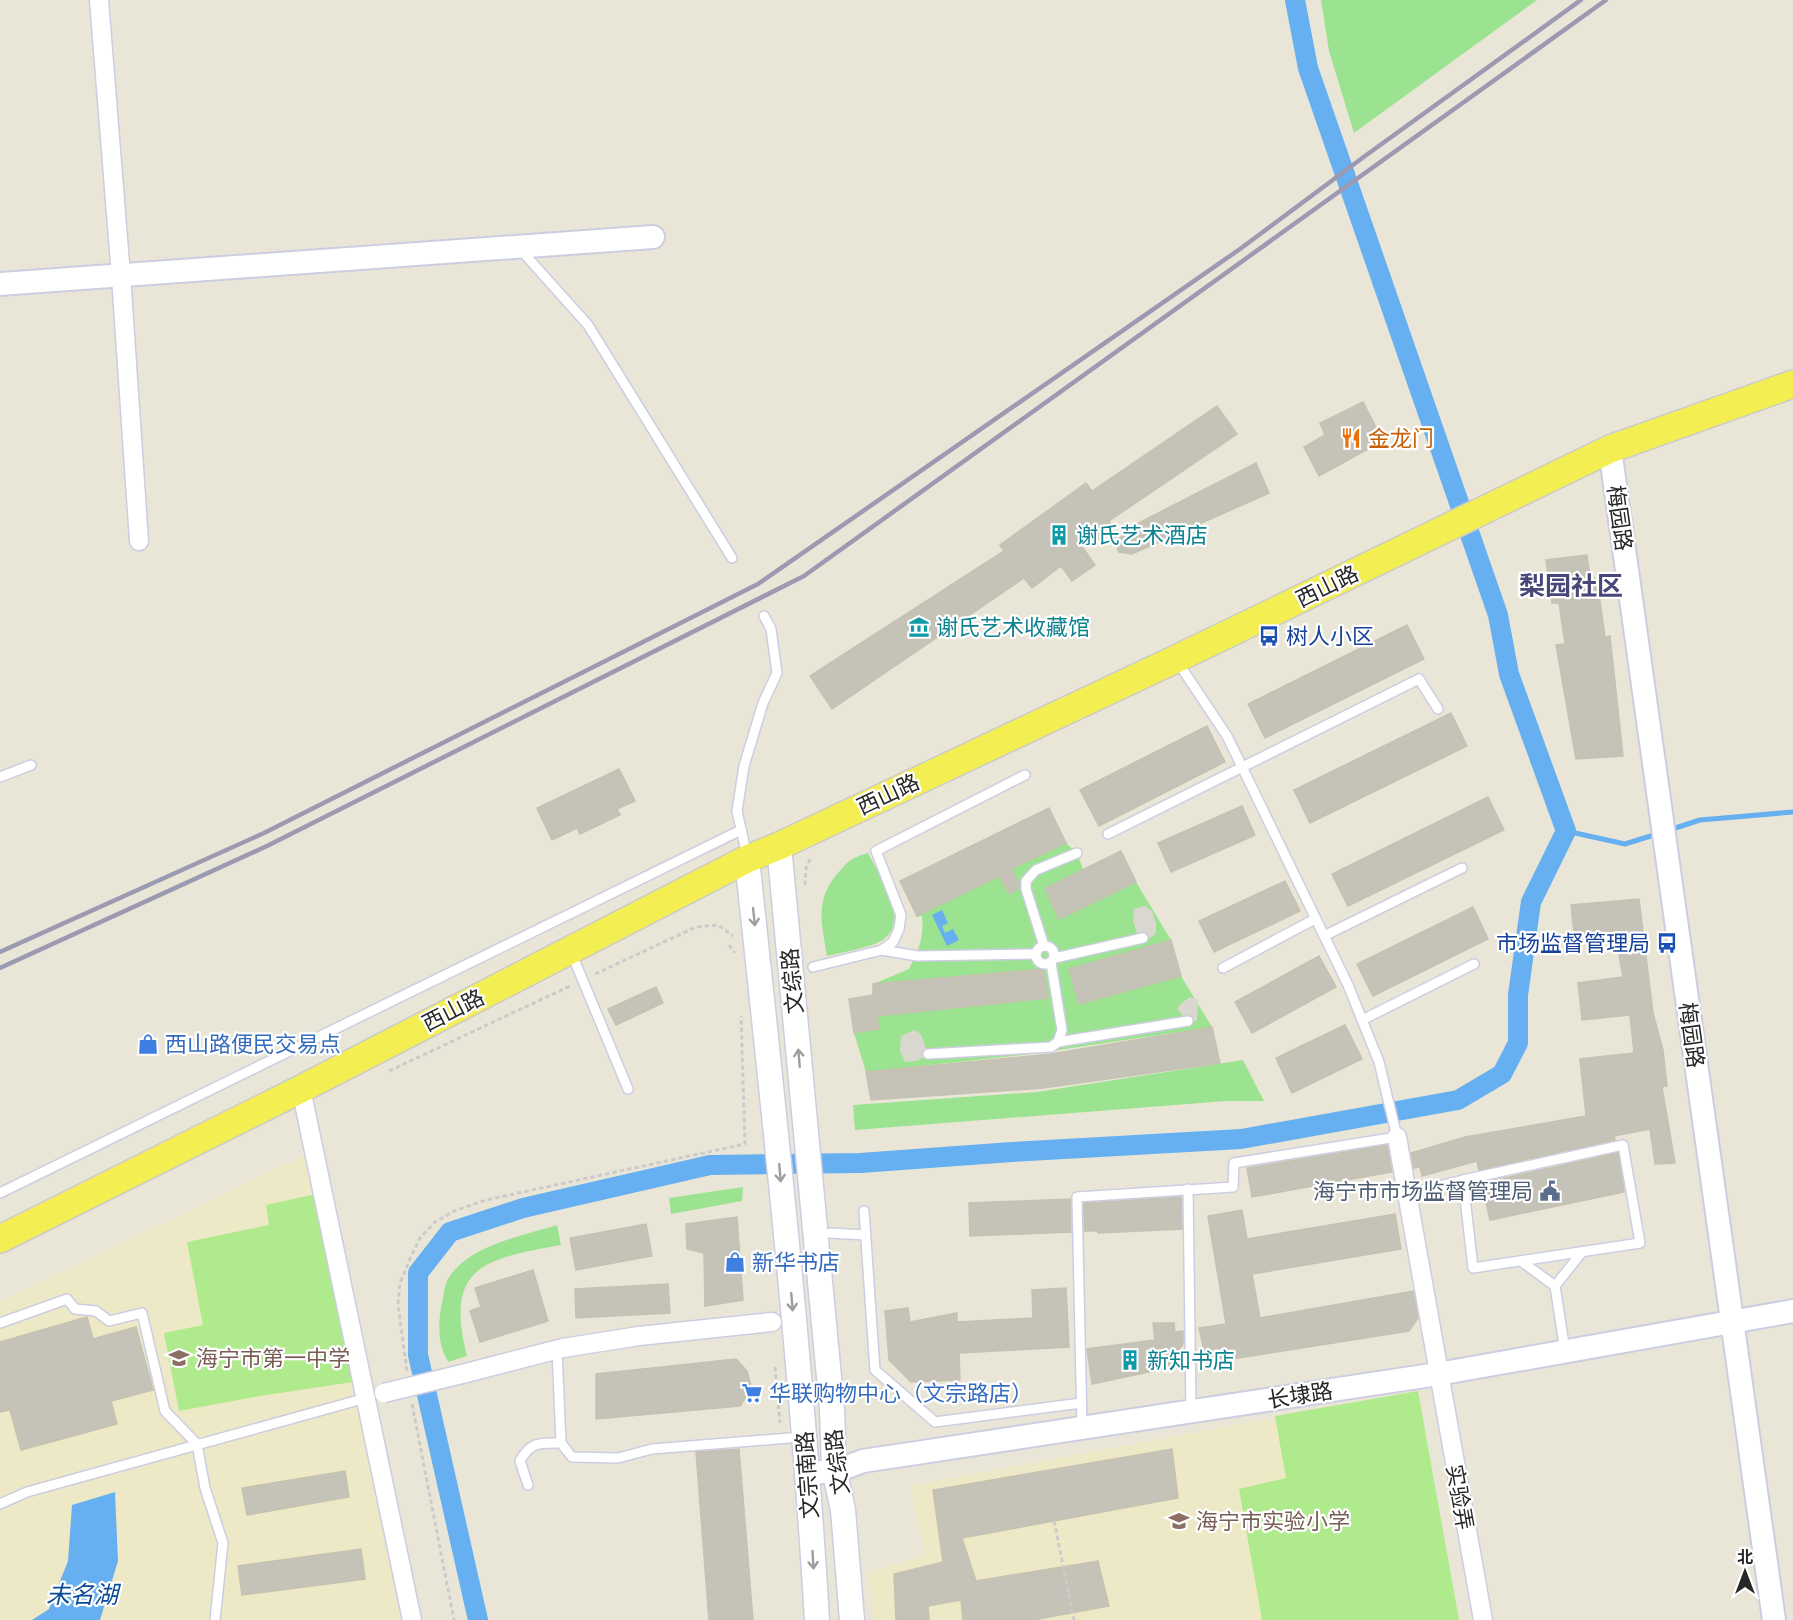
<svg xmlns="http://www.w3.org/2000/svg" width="1793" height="1620" viewBox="0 0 1793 1620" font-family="'Alegreya Sans','Noto Sans SC',sans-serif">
<rect width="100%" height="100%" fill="#eae6d7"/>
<g fill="#ede8c5">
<polygon points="318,1149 412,1620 0,1620 0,1302"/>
<polygon points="1418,1391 1459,1620 874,1620 868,1573 925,1555 910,1486"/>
</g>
<g fill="#9ce391">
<polygon points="1321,0 1537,0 1354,133 1329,51"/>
<path d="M1066,843L1077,853L1083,869L1121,851L1136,882L1171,940L1181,976L1212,1027L1032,1054L866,1072L854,1033L879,1029L873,984L909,969C919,949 924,938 922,916L916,917V914Z"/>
<path d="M868,853C879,875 913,922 881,941C872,947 840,953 827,956C822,924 814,900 838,873C849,860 852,858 868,853Z"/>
<polygon points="1243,1060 1264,1101 1226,1101 855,1130 853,1105 1037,1092"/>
<polygon points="743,1187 742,1201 671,1214 669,1198"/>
<path d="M557,1225L561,1245C484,1259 444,1266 467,1356L448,1362C438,1344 438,1327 441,1308C443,1300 444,1288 447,1281C465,1246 522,1236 557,1225Z"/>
</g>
<g fill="#afeb8c">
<polygon points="316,1194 353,1382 260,1396 179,1411 164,1333 203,1325 187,1242 269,1225 266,1205"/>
<polygon points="1418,1391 1459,1620 1262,1620 1239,1489 1286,1478 1275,1416"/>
</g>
<g fill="#dad8ce">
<polygon points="1144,906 1152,911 1156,924 1156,934 1146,940 1138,936 1133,921 1134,909"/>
<polygon points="1190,997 1198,1000 1197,1021 1188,1021 1178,1010 1179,1005"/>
<polygon points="914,1030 921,1034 928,1054 917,1061 905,1062 900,1051 901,1036"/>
</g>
<g fill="#66aff1">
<polygon points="942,910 948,923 942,926 945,933 953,929 959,940 947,946 932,915"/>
<polygon points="115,1492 118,1561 100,1620 32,1620 49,1609 68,1561 72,1505"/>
</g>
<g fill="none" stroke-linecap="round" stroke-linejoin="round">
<g stroke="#66aff1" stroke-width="5">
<polyline points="1669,830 1700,820 1793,812"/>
<polyline points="1566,831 1625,844 1657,834"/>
</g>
<polyline stroke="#66aff1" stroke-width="20" points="478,1620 418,1355 418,1273 450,1232 523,1208 710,1165 860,1163 1012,1152 1241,1139 1458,1100 1502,1074 1518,1043 1518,995 1531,902 1566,831 1509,674 1498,615 1308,68 1295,0"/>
</g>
<g fill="#c5c2b7" stroke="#c5c2b1" stroke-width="1.5">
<polygon points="1363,402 1383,441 1319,476 1304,447 1325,435 1320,423"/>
<polygon points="1217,406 1237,434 1109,521 1113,529 1088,546 1081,545 1095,565 1072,581 1061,566 1032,588 1024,578 832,709 810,676 1004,551 1000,545 1086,483 1092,491"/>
<polygon points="1256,463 1269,493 1132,554 1119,552 1113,536"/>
<polygon points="1587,555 1590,577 1597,579 1605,637 1610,636 1623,756 1576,759 1556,645 1565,644 1559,603 1552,603 1546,560"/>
<polygon points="1407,625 1424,659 1265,738 1248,704"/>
<polygon points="1451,713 1467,746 1310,823 1294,790"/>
<polygon points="1207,726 1225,762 1099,826 1080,790"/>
<polygon points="619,769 635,801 617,809 620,815 580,834 577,828 552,840 537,808"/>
<polygon points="1488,797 1504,830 1348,906 1332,874"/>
<polygon points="1242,806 1255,835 1171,872 1158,843"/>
<polygon points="1049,808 1066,843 1011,869 1019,883 1019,888 1009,894 999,876 917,916 900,881"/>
<polygon points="1121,851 1136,882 1059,919 1045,888"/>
<polygon points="1285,881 1300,911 1214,952 1199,921"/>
<polygon points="1639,899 1653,1013 1663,1050 1667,1086 1662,1087 1675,1163 1655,1164 1650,1129 1614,1136 1615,1140 1479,1170 1477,1161 1422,1176 1420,1167 1414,1168 1411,1153 1465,1137 1586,1116 1580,1059 1634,1053 1630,1015 1582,1020 1578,983 1623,977 1616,938 1575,942 1571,905"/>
<polygon points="1473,907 1488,939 1373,996 1357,964"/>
<polygon points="1171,940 1181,976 1079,1004 1069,969"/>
<polygon points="1319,956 1336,987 1252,1033 1235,1002"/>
<polygon points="1043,969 1048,998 877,1016 879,1029 854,1033 849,999 873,995 873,984"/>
<polygon points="656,987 663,1003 616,1025 608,1009"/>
<polygon points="1345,1025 1362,1059 1292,1093 1276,1058"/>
<polygon points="1212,1027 1220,1063 1043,1088 871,1100 866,1072 1051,1054"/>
<polygon points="1387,1145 1392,1172 1252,1197 1247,1168"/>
<polygon points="1618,1153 1624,1192 1490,1220 1482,1183"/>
<polygon points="1181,1197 1182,1229 1098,1233 1098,1231 1084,1231 1084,1203"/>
<polygon points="1070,1199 1071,1232 970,1236 969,1203"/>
<polygon points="1242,1210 1247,1239 1395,1214 1401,1249 1252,1274 1260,1318 1413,1291 1418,1318 1409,1331 1207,1363 1199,1328 1226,1324 1208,1216"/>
<polygon points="737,1217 743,1300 705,1306 704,1253 687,1249 686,1224"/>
<polygon points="646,1224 652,1256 576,1270 570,1238"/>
<polygon points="533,1270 548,1321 480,1342 470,1311 481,1307 475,1288"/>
<polygon points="668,1284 670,1313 576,1318 575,1289"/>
<polygon points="1066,1288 1069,1347 959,1353 960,1380 911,1382 889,1360 885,1311 908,1308 910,1322 957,1313 957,1322 1033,1318 1032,1290"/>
<polygon points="87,1317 93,1339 136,1327 153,1390 111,1401 117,1424 21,1450 10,1410 0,1412 0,1342"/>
<polygon points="1153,1323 1174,1323 1175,1332 1183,1331 1183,1344 1167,1368 1092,1384 1087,1349 1155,1340"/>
<polygon points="736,1359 747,1371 751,1386 749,1393 740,1406 596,1419 596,1374"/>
<polygon points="739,1449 753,1620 709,1620 696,1452"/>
<polygon points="1172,1449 1178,1498 962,1538 976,1581 1098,1561 1109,1606 1033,1620 963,1620 961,1600 928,1606 929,1620 896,1620 894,1574 943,1562 933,1490"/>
<polygon points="345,1471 349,1497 247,1515 242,1488"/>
<polygon points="361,1549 365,1579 242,1595 238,1566"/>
</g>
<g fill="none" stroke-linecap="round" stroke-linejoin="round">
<g stroke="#cdcde1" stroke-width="12">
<g id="service">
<polyline points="520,249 588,325 732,558"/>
<polyline points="0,777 31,765"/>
<polyline points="1108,834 1419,679 1438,709"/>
<polyline points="747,856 737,811 744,766 763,703 777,673 771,629 764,616"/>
<polyline points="1324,936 1462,868"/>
<circle cx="1045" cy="955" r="9"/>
<polyline points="1044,946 1026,889 1026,881 1036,870 1077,853"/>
<polyline points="882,950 917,956 1036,954"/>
<polyline points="571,952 628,1089"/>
<polyline points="1055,958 1143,938"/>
<polyline points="813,967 882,950 893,942 899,929 901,915 876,851 1025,775"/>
<polyline points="1223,968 1315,919"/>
<polyline points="1362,1020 1474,964"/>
<polyline points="1058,1042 1188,1021"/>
<polyline points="928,1054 1051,1047 1058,1042 1062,1030 1051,963"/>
<polygon points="1623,1145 1640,1243 1473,1268 1463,1180"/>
<polyline points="1188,1189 1191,1412"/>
<polyline points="0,1193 741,830"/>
<polyline points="1407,1194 1463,1180"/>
<polyline points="864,1211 875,1370 935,1422 1081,1403"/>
<polyline points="830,1233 865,1235"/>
<polyline points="1521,1261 1555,1286 1565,1351"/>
<polyline points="1555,1286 1582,1252"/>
<polyline points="0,1323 67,1299 75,1309 96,1311 109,1321 142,1313 165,1411 197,1444 205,1488 223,1543 215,1620"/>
<polyline points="557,1350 561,1443 572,1457 618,1458 652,1449 802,1437"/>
<polyline points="1082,1427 1077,1197 1233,1187 1234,1163 1397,1137 1379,1062 1348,985 1227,736 1177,661"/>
<path d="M528,1485L520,1461C531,1441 540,1443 561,1443"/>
<polyline points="0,1504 27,1492 366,1398"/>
</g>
</g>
<g stroke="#cdcde1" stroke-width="21">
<g id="minor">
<polyline points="99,0 121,276 139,541"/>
<polyline points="301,1089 412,1620"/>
<polyline points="1397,1137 1483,1620"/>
<polyline points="462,1374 563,1348 639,1336 772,1322"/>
</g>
</g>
<g stroke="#cdcde1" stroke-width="26">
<g id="tertiary">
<polyline points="0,284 653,237"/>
<polyline points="1610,449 1774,1620"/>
<polyline points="807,1475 847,1467 863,1461 1438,1374 1793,1311"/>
</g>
</g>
<g stroke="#cdcde1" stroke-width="27">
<g id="secondary">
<polyline points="779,846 832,1409 834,1469 843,1510 852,1620"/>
<path d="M747,859C774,1112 802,1366 817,1620"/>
</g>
</g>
<g stroke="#cbcbcb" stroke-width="30">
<polyline id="primary" points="0,1239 301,1089 747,859 779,846 1176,659 1610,449 1793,384"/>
</g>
<g stroke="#cbcbcb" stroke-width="3" stroke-dasharray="4.5 3" stroke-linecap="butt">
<polyline points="805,885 806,868 811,857"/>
<polyline points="729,945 735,953"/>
<polyline points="595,974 696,927 718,925 733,936"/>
<polyline points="389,1071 570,986"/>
<polyline points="775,1367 780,1423"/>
<polyline points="407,1371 398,1305 400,1283 410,1259 420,1238 435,1222 454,1211 486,1200 745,1144 741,1016"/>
<polyline points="412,1404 454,1620"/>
<polyline points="1054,1521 1074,1620"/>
</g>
<use href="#service" stroke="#fff" stroke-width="9"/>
<use href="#minor" stroke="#fff" stroke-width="18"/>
<use href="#tertiary" stroke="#fff" stroke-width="22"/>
<use href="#secondary" stroke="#fff" stroke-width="24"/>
<use href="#primary" stroke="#f3ef53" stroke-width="27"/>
<g stroke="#9c9ab2" stroke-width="4.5">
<polyline points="0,952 264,833 758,584 1240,249 1365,156 1581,0"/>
<polyline points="0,968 267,846 804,576 1606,0"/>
</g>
<g stroke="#cdcde1" stroke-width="21" stroke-linecap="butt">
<polyline id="minor-bridge" points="384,1393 462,1374"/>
</g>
<use href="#minor-bridge" stroke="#fff" stroke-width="18"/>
</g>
<defs><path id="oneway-shaft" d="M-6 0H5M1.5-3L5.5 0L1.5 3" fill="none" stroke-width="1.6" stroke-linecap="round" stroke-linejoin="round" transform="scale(1.5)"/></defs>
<g stroke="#9e9e9e">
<use href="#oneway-shaft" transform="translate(754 917) rotate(84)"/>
<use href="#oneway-shaft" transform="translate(799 1058) rotate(-95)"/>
<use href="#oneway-shaft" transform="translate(780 1173) rotate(85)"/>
<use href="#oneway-shaft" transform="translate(792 1302) rotate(85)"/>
<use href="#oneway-shaft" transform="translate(813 1560) rotate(87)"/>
</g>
<defs>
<g id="restaurant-bare" transform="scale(1.62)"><path d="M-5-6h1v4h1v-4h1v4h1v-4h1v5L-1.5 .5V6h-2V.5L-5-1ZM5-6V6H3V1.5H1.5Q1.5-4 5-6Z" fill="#e8710a" stroke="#fff" stroke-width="2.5" paint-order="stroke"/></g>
<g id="building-bare" transform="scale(1.62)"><path d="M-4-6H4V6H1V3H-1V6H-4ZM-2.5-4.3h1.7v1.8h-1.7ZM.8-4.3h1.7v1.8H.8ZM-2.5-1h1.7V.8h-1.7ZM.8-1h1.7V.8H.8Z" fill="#0f9aa8" stroke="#fff" stroke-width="2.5" paint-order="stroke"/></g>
<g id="museum-bare" transform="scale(1.62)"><path d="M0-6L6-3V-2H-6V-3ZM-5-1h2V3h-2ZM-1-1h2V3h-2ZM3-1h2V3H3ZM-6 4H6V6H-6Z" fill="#0f9aa8" stroke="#fff" stroke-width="2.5" paint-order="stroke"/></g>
<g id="bus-bare" transform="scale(1.62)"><path d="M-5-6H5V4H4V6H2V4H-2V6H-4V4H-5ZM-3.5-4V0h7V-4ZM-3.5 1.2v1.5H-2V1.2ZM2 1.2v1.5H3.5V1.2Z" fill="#1a4fb4" stroke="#fff" stroke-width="2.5" paint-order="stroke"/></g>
<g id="shop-bare" transform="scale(1.62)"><path d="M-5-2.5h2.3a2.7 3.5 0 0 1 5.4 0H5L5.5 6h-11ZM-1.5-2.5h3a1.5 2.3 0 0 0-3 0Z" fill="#3f7fe0" stroke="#fff" stroke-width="2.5" paint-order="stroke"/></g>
<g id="civic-bare" transform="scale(1.62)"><path d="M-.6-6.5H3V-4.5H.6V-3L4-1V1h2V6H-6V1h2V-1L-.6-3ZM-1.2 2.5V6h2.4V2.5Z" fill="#5c6f8a" stroke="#fff" stroke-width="2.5" paint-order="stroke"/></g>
<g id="school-bare" transform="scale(1.62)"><path d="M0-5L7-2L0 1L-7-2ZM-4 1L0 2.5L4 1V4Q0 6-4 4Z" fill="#8d6e63" stroke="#fff" stroke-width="2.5" paint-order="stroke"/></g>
<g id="supermarket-bare" transform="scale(1.62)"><path d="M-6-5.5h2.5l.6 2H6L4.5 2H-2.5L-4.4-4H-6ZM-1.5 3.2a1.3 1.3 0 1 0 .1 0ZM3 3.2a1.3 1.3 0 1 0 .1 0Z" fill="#3f7fe0" stroke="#fff" stroke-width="2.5" paint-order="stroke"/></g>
</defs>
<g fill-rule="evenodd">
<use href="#restaurant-bare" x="1351" y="438"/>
<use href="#building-bare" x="1059" y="535"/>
<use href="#museum-bare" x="919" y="627"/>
<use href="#bus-bare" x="1269" y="636"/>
<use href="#bus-bare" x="1667" y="943"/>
<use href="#shop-bare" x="148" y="1044"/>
<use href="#civic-bare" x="1550" y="1191"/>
<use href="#shop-bare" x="735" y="1262"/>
<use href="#school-bare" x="179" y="1358"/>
<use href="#building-bare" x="1130" y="1360"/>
<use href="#supermarket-bare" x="752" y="1393"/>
<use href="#school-bare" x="1179" y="1521"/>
</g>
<g text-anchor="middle" stroke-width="4.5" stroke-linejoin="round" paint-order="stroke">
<g font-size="22" fill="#c56008" stroke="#fff" text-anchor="start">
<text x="1368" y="446">金龙门</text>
</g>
<g font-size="22" fill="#272727" stroke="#fff">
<text transform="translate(1620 518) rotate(82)" y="8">梅园路</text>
<text transform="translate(1327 586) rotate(-26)" y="8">西山路</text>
<text transform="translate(888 794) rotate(-25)" y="8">西山路</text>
<text transform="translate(792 981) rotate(-95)" y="8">文综路</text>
<text transform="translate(453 1010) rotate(-27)" y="8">西山路</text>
<text transform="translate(1692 1035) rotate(82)" y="8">梅园路</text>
<text transform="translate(1300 1395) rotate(-9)" y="8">长埭路</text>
<text transform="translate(837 1462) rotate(-97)" y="8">文综路</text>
<text transform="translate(807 1475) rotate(-94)" y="8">文宗南路</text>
<text transform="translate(1460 1497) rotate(80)" y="8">实验弄</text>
</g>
<g font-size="22" fill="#0d838f" stroke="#fff" text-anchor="start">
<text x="1076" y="543">谢氏艺术酒店</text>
<text x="936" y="635">谢氏艺术收藏馆</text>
<text x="1147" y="1368">新知书店</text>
</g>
<g font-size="22" fill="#164399" stroke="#fff" text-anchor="start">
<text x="1286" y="644">树人小区</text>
<text x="1650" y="951" text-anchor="end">市场监督管理局</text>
</g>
<g font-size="22" fill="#366cbe" stroke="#fff" text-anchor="start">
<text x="165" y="1052">西山路便民交易点</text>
<text x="752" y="1270">新华书店</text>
<text x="769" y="1401">华联购物中心（文宗路店）</text>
</g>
<g font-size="22" fill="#4e5e75" stroke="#fff" text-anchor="end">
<text x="1533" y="1199">海宁市市场监督管理局</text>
</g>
<g font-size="22" fill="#785e54" stroke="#fff" text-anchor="start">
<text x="196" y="1366">海宁市第一中学</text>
<text x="1196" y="1529">海宁市实验小学</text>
</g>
<g font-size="24" font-style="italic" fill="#0a4a98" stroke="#fff">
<text x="82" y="1603">未名湖</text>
</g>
<g font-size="26" font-weight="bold" fill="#484778" stroke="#fff">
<text x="1571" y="595">梨园社区</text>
</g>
</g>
<g transform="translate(1745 1572)" stroke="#ffffff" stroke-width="4.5" paint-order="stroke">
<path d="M0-4.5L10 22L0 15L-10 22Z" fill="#272727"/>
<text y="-9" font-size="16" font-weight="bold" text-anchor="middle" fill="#272727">北</text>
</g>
</svg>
